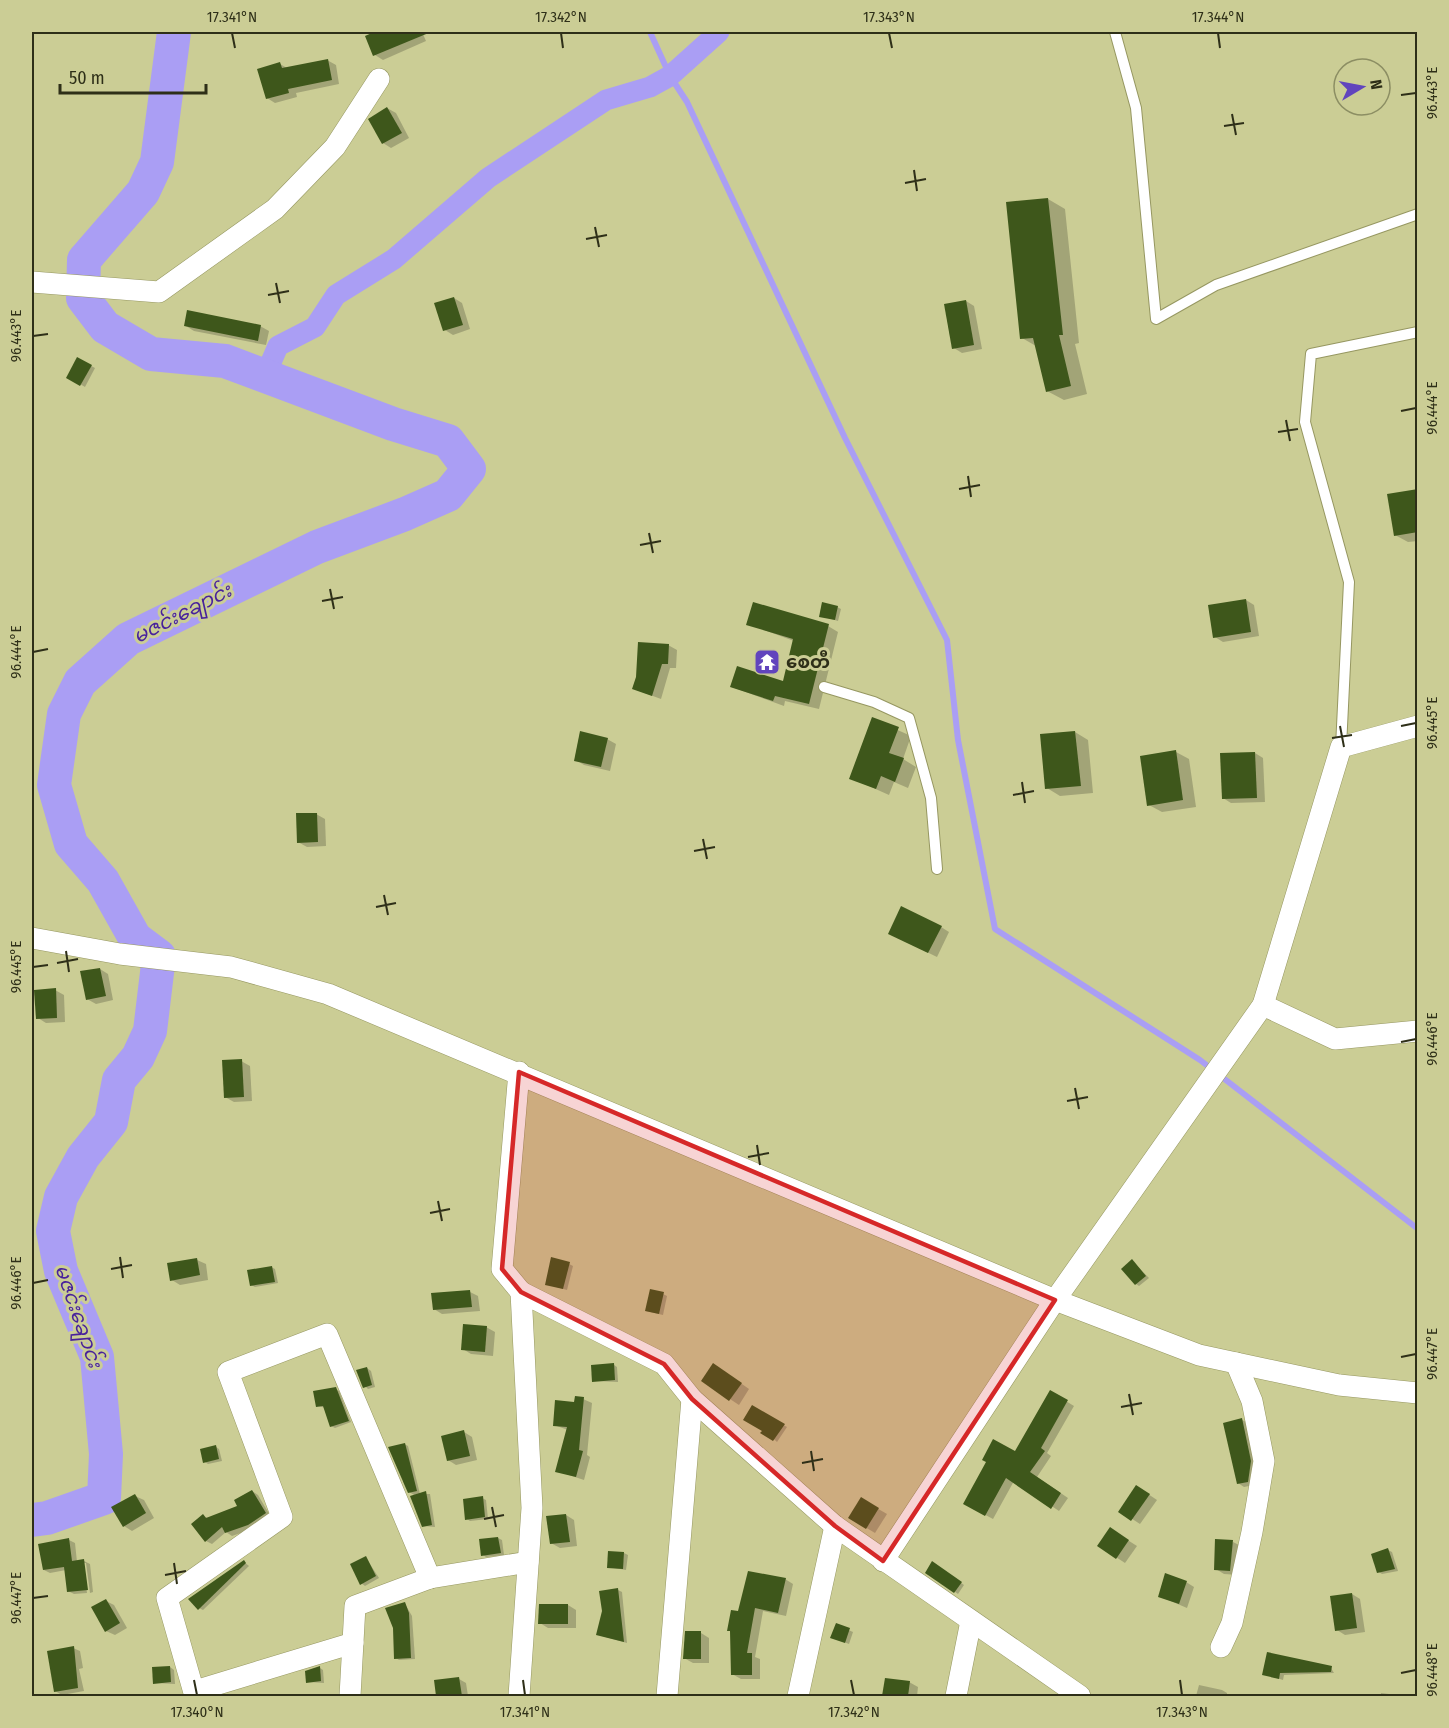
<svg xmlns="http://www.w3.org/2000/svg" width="1449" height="1728" viewBox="0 0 1449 1728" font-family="'Fira Sans Condensed','Noto Sans Myanmar',sans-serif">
<rect width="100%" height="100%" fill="#cbcd95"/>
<g fill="#0003">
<polygon points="378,32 422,32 426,41 383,60 375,55 367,36"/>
<polygon points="327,60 336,65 339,84 296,93 297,97 275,103 267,98 280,64 287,68"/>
<polygon points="387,108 396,113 409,138 391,148 383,143"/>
<polygon points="1048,199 1065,209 1079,343 1075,344 1087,394 1064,400 1047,391 1036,346 1022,338 1008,203"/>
<polygon points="454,298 462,303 470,329 453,335 445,330"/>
<polygon points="966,301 974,306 982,349 962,353 954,348"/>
<polygon points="186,326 260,326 269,331 266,345 194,331"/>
<polygon points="78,359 95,368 85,387 68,377"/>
<polygon points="1418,491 1418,541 1408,542 1395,535"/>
<polygon points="1246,600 1254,605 1259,636 1223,642 1215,637"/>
<polygon points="837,607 841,609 838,621 821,616"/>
<polygon points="748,624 828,626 838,632 819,709 785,701 784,706 732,687 784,683 794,641"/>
<polygon points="668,645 677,650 676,668 670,668 661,699 634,689"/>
<polygon points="873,719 911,736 903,759 916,767 908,788 894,782 889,795 851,778"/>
<polygon points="1075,732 1088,740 1093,793 1060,796 1047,788"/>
<polygon points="607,739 616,744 610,771 584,765 576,760"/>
<polygon points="1176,752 1189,759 1196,807 1162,812 1149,805"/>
<polygon points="1255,753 1263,758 1265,802 1231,803 1223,798"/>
<polygon points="316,814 325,819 326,846 307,847 298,842"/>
<polygon points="941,927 949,932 937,957 898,938"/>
<polygon points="100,969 108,974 113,1000 96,1004 87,999"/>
<polygon points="55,990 64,995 65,1022 46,1023 38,1018"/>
<polygon points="241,1061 250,1066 252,1101 234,1102 225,1097"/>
<polygon points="197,1260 206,1264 208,1280 180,1285 172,1280"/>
<polygon points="1132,1261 1149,1278 1139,1286 1136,1284"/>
<polygon points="569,1264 573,1266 567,1290 546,1284"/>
<polygon points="271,1267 275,1269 278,1283 255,1287 251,1285"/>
<polygon points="470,1292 478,1296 480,1311 442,1314 434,1309"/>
<polygon points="663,1294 667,1296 663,1315 646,1311"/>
<polygon points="486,1327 495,1332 493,1356 471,1354 463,1349"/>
<polygon points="614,1365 617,1367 618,1382 594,1381"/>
<polygon points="367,1368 371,1371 375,1387 368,1389 365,1386"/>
<polygon points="722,1370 749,1389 739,1405 703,1381"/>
<polygon points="335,1389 339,1391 351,1422 335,1428 331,1426 326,1408 318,1406"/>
<polygon points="1051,1392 1074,1406 1047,1453 1051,1456 1037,1477 1068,1498 1059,1511 1014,1481 993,1519 965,1504 1016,1453"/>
<polygon points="583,1399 592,1403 587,1455 590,1457 584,1480 557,1471 568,1430 554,1425"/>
<polygon points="752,1407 787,1427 777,1442 764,1430"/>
<polygon points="1242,1420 1248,1423 1257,1465 1254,1485 1244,1487 1238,1483"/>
<polygon points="464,1432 472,1437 477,1460 456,1465 448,1460"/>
<polygon points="404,1444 408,1446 420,1494 430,1494 435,1527 423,1526 416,1496 409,1492"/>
<polygon points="216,1447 219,1449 222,1461 208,1464 205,1462"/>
<polygon points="252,1491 258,1495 271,1517 255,1528 232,1536 226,1532 212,1544 206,1541 203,1516 208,1518 240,1507"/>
<polygon points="1145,1492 1157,1500 1140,1524 1120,1511"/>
<polygon points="135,1496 144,1500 154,1518 132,1531 124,1526"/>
<polygon points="482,1498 486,1500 488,1519 470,1521 467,1519"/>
<polygon points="861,1499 887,1514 875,1533 850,1518"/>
<polygon points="566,1515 574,1520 577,1546 560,1548 551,1543"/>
<polygon points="1118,1534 1137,1546 1125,1563 1099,1546"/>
<polygon points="498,1538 502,1540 504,1555 486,1557 483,1555"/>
<polygon points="69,1540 75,1543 77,1562 84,1561 90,1564 93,1592 90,1593 86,1563 83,1563 87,1593 74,1594 68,1591 66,1570 50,1573 44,1570"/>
<polygon points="1233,1542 1241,1546 1239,1575 1224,1574 1216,1569"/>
<polygon points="1388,1550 1392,1552 1398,1571 1382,1574 1379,1572"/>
<polygon points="624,1553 628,1555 626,1570 608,1567"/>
<polygon points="366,1558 379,1578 365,1586 361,1583"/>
<polygon points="244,1562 249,1566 203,1610 199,1608"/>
<polygon points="936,1565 964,1585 958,1594 927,1572"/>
<polygon points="785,1579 793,1584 786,1616 763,1611 755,1657 760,1659 760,1679 741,1679 732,1674 740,1613"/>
<polygon points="1186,1582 1194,1587 1187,1608 1159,1596"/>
<polygon points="618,1590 622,1592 627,1643 602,1636"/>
<polygon points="1352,1594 1360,1599 1365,1632 1345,1635 1337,1630"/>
<polygon points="106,1601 114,1605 127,1628 115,1635 106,1631"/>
<polygon points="405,1604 412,1616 415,1659 399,1660 396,1658"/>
<polygon points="568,1605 576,1610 576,1628 548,1628 540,1623"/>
<polygon points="837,1625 853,1632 849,1644 836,1639"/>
<polygon points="701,1633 709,1638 709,1663 693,1663 684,1658"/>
<polygon points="73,1648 80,1651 83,1668 79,1669 84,1691 62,1695 55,1691"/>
<polygon points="170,1667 174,1670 175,1684 154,1683"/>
<polygon points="320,1668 323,1670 324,1683 308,1682"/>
<polygon points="1331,1668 1334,1673 1284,1675 1283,1680 1264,1674"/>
<polygon points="459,1679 466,1683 468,1696 447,1696 446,1680"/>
<polygon points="886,1679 909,1682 918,1687 917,1696 884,1696"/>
<polygon points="1199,1685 1222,1690 1227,1693 1227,1696 1196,1696"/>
<polygon points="1381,1693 1397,1695 1400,1696 1381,1696"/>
</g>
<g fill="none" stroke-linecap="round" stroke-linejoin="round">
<polyline stroke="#aa9ef4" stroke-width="6" points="650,32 670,76 687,102 845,438 947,640 958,740 995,929 1200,1060 1418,1229"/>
<polyline stroke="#aa9ef4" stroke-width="21" points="265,376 278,346 315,327 336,295 394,259 488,178 606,100 650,87 670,76 719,32"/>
<polyline stroke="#aa9ef4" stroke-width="34" points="32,1520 47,1518 104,1498 106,1454 97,1357 61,1271 53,1231 61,1197 83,1157 111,1122 119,1080 138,1057 150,1031 159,956 135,938 103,881 71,844 54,785 64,714 80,682 128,639 317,547 405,514 448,495 469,469 448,441 393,424 225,361 151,354 105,327 83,298 84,260 143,192 157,162 174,32"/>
</g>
<g fill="#3e571b">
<polygon points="374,32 431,32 373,56 365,36"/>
<polygon points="328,59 332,80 288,89 289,93 266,99 257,69 280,62 282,68"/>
<polygon points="387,107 402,133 382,144 368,119"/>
<polygon points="1048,198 1063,335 1059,335 1071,386 1046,392 1033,338 1020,339 1006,202"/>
<polygon points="454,297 463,325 443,331 434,303"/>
<polygon points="966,300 974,345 952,349 944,304"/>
<polygon points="187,310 261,325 258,341 184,326"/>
<polygon points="77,357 92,365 80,386 66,378"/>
<polygon points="1418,489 1418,532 1394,536 1387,494"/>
<polygon points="1246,599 1251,632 1213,638 1208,605"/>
<polygon points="753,602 829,624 809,704 775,696 773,701 730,687 737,666 783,681 793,639 746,625"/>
<polygon points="822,602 838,606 835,620 819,617"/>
<polygon points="638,642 669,644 668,664 662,664 652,696 632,689 636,677"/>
<polygon points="872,717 899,727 889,753 904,758 895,782 881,776 876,789 849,779"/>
<polygon points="580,731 608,738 601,767 574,761"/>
<polygon points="1075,731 1081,786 1045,789 1040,734"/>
<polygon points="1176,750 1183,800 1147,806 1140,756"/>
<polygon points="1255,752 1257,798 1222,799 1220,753"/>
<polygon points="296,813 317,813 318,842 297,843"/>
<polygon points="901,906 942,926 928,953 888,934"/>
<polygon points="100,968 106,996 86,1000 80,971"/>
<polygon points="56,988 57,1018 36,1019 34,990"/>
<polygon points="242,1059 244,1097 224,1098 222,1060"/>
<polygon points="551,1257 570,1262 563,1289 545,1285"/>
<polygon points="197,1258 200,1275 170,1281 167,1263"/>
<polygon points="1132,1259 1146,1276 1135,1285 1121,1269"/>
<polygon points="272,1266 275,1282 250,1286 247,1270"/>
<polygon points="650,1289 664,1292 659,1314 645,1311"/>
<polygon points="470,1290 472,1307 433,1310 431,1293"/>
<polygon points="463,1324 487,1326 485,1352 461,1350"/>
<polygon points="614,1363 615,1380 592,1382 591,1365"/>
<polygon points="713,1363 742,1383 729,1401 701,1381"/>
<polygon points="367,1367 372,1385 363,1388 356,1370"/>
<polygon points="336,1387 349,1421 330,1427 323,1406 316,1407 313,1391"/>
<polygon points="1050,1390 1068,1400 1041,1448 1045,1451 1030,1472 1061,1493 1051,1509 1006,1478 985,1516 963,1504 986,1462 982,1460 993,1439 1015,1451"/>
<polygon points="575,1396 584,1397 579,1450 583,1451 576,1477 555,1472 567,1427 553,1426 555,1400 574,1402"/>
<polygon points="752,1405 785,1424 773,1441 760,1433 762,1431 743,1420"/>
<polygon points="1242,1418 1251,1461 1248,1482 1237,1484 1223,1423"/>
<polygon points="464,1430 470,1456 447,1461 441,1436"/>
<polygon points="405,1443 417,1491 408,1493 388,1447"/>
<polygon points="216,1445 219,1459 203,1463 200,1449"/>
<polygon points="1136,1485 1150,1494 1131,1521 1118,1512"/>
<polygon points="252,1490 266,1513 248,1525 225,1533 222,1527 205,1542 191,1524 203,1514 206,1518 237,1506 234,1500"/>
<polygon points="426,1491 432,1525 422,1527 410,1496"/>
<polygon points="135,1494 146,1513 123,1527 111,1507"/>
<polygon points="483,1496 485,1517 465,1520 463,1499"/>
<polygon points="861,1497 879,1508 866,1529 848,1518"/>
<polygon points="566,1514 570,1542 550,1544 546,1516"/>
<polygon points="1110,1527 1129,1540 1116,1559 1097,1546"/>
<polygon points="498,1537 501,1553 481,1556 479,1539"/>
<polygon points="69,1538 72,1561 84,1559 88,1590 67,1592 64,1567 43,1570 38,1544"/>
<polygon points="1215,1539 1233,1540 1230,1571 1214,1570"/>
<polygon points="1388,1548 1395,1569 1377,1573 1371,1554"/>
<polygon points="608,1551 624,1552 623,1569 607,1568"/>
<polygon points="366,1556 376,1576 360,1585 350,1564"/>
<polygon points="244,1560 246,1563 198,1610 188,1599"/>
<polygon points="932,1561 962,1582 954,1593 925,1573"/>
<polygon points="748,1571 786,1578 778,1613 755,1608 747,1653 752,1653 752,1675 731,1675 730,1631 727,1631 731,1610 738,1611"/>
<polygon points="1165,1573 1187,1581 1179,1604 1158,1597"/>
<polygon points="618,1588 624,1642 596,1635 602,1611 599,1591"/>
<polygon points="1352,1593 1357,1628 1335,1631 1330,1596"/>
<polygon points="106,1599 120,1623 105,1632 91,1607"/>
<polygon points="405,1602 409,1613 411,1658 394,1659 393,1628 385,1608"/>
<polygon points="539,1604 568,1604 568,1624 538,1624"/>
<polygon points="836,1623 850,1628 845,1643 830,1638"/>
<polygon points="685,1631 701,1631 701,1659 683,1659"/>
<polygon points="74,1646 78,1688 54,1692 47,1651"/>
<polygon points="1267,1652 1332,1666 1331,1672 1280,1673 1279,1679 1262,1675"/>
<polygon points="170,1666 171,1682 153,1684 152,1667"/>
<polygon points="320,1666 321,1681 306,1683 305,1671"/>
<polygon points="459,1677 462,1696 436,1696 434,1680"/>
<polygon points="885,1678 910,1681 908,1696 882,1696"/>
</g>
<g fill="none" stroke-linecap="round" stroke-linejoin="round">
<g stroke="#969761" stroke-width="12">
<g id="lane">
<polyline points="1115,32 1136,108 1156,319 1216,285 1418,214"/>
<polyline points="824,687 874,702 909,718 931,798 937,869"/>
<polyline points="1341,747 1349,582 1305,422 1311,354 1418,332"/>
</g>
</g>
<g stroke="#969761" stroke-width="22">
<g id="street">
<polyline points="32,282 159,292 275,209 335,147 379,79"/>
<polyline points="32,938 120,954 231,967 328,994 1055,1300 1199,1355 1339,1385 1418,1393"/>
<polyline points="1263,1005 1335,1039 1418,1031"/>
<polyline points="519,1072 502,1269 521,1292"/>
<polyline points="883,1561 1055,1300 1263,1005 1341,747 1418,726"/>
<polyline points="1221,1647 1232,1623 1252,1532 1264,1461 1252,1401 1236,1363"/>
<polyline points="195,1691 353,1643"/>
<polyline points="195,1696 167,1598 282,1517 228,1372 327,1334 430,1578"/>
<polyline points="350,1696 355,1606 430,1578 528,1562"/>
<polyline points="519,1696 532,1508 521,1292 664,1364 692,1399 835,1526 1080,1696"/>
<polyline points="667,1696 692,1399"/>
<polyline points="798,1696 835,1526"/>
<polyline points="956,1696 971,1621"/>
</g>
</g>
<use href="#lane" stroke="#fff" stroke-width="10"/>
<use href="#street" stroke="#fff" stroke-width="21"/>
</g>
<path fill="#d62828" fill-opacity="0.2" stroke="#d62828" stroke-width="4.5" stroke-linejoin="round" d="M519,1072L1055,1300L883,1561L835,1526L692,1399L664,1364L521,1292L502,1269Z"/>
<path fill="none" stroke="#2e2f18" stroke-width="2" d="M232,33L235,48M561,33L563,48M889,33L892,48M1218,33L1220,48M1401,95L1416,93M1232,114L1236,135M1224,126L1244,123M914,170L917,191M905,183L926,179M595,227L599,247M586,239L607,235M276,283L280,303M268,295L289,291M33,336L48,334M1401,411L1416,408M1286,420L1290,441M1278,432L1298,429M968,476L971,497M959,489L980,485M649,533L653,553M640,545L661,541M330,589L334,609M322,601L343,597M33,652L48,649M1340,726L1344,747M1401,726L1416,723M1332,738L1352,735M1022,782L1025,803M1013,795L1034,791M703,839L707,859M694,851L715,847M384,895L388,915M376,907L396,903M66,951L69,972M57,963L78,959M33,967L48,965M1401,1042L1416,1039M1075,1088L1079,1109M1067,1101L1088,1097M757,1145L760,1165M748,1157L769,1153M438,1201L442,1221M430,1213L450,1209M120,1257L123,1278M111,1269L132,1265M33,1283L48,1280M1401,1357L1416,1354M1129,1394L1133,1415M1121,1407L1142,1403M811,1451L814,1471M802,1463L823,1459M492,1507L496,1527M484,1519L504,1515M174,1563L177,1584M165,1575L186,1571M33,1598L48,1596M1401,1673L1416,1670M194,1680L197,1695M523,1680L525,1695M851,1680L854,1695M1180,1680L1182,1695"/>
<defs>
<g id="temple-square" transform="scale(1.35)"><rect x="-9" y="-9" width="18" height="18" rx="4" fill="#6144bd" stroke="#cbcd95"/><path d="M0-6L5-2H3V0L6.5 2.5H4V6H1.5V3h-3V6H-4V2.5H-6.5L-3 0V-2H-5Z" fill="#fff"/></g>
</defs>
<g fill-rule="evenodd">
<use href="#temple-square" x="767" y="662"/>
</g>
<g text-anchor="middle" stroke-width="6" stroke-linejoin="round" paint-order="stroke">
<g font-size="18" font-weight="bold" fill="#2e2f18" stroke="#cbcd95" text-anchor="start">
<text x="786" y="668">စေတီ</text>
</g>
<g font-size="20" font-style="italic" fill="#48219c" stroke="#cbcd95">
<text transform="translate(182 613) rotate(-27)" y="7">မဇင်းချောင်း</text>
<text transform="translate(79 1316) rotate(71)" y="7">မဇင်းချောင်း</text>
</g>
</g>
<rect width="1449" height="1728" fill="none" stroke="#cbcd95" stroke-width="66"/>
<g transform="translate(1362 87) rotate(80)"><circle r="28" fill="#cbcd95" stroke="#8c8e63" stroke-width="1.5"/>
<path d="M0-4.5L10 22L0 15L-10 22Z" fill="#6144bd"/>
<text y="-9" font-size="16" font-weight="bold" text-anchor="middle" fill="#2e2f18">N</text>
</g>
<path d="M60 84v9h146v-9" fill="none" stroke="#2e2f18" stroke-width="3"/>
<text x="69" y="84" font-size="18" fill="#2e2f18" stroke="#cbcd95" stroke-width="4.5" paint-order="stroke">50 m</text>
<rect x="33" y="33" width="1383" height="1662" fill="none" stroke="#2e2f18" stroke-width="2"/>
<g font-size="15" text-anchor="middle" fill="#2e2f18">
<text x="232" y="22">17.341°N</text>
<text x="561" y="22">17.342°N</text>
<text x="889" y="22">17.343°N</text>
<text x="1218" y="22">17.344°N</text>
<text transform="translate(1432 93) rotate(-90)" y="5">96.443°E</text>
<text transform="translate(16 336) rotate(-90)" y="5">96.443°E</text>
<text transform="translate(1432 408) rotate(-90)" y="5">96.444°E</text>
<text transform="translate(16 652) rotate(-90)" y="5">96.444°E</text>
<text transform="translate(1432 723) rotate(-90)" y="5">96.445°E</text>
<text transform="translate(16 967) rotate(-90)" y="5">96.445°E</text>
<text transform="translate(1432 1039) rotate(-90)" y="5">96.446°E</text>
<text transform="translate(16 1283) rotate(-90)" y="5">96.446°E</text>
<text transform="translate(1432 1354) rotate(-90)" y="5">96.447°E</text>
<text transform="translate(16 1598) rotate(-90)" y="5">96.447°E</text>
<text transform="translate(1432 1670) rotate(-90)" y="5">96.448°E</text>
<text x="197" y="1717">17.340°N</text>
<text x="525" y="1717">17.341°N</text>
<text x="854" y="1717">17.342°N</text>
<text x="1182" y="1717">17.343°N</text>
</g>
</svg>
